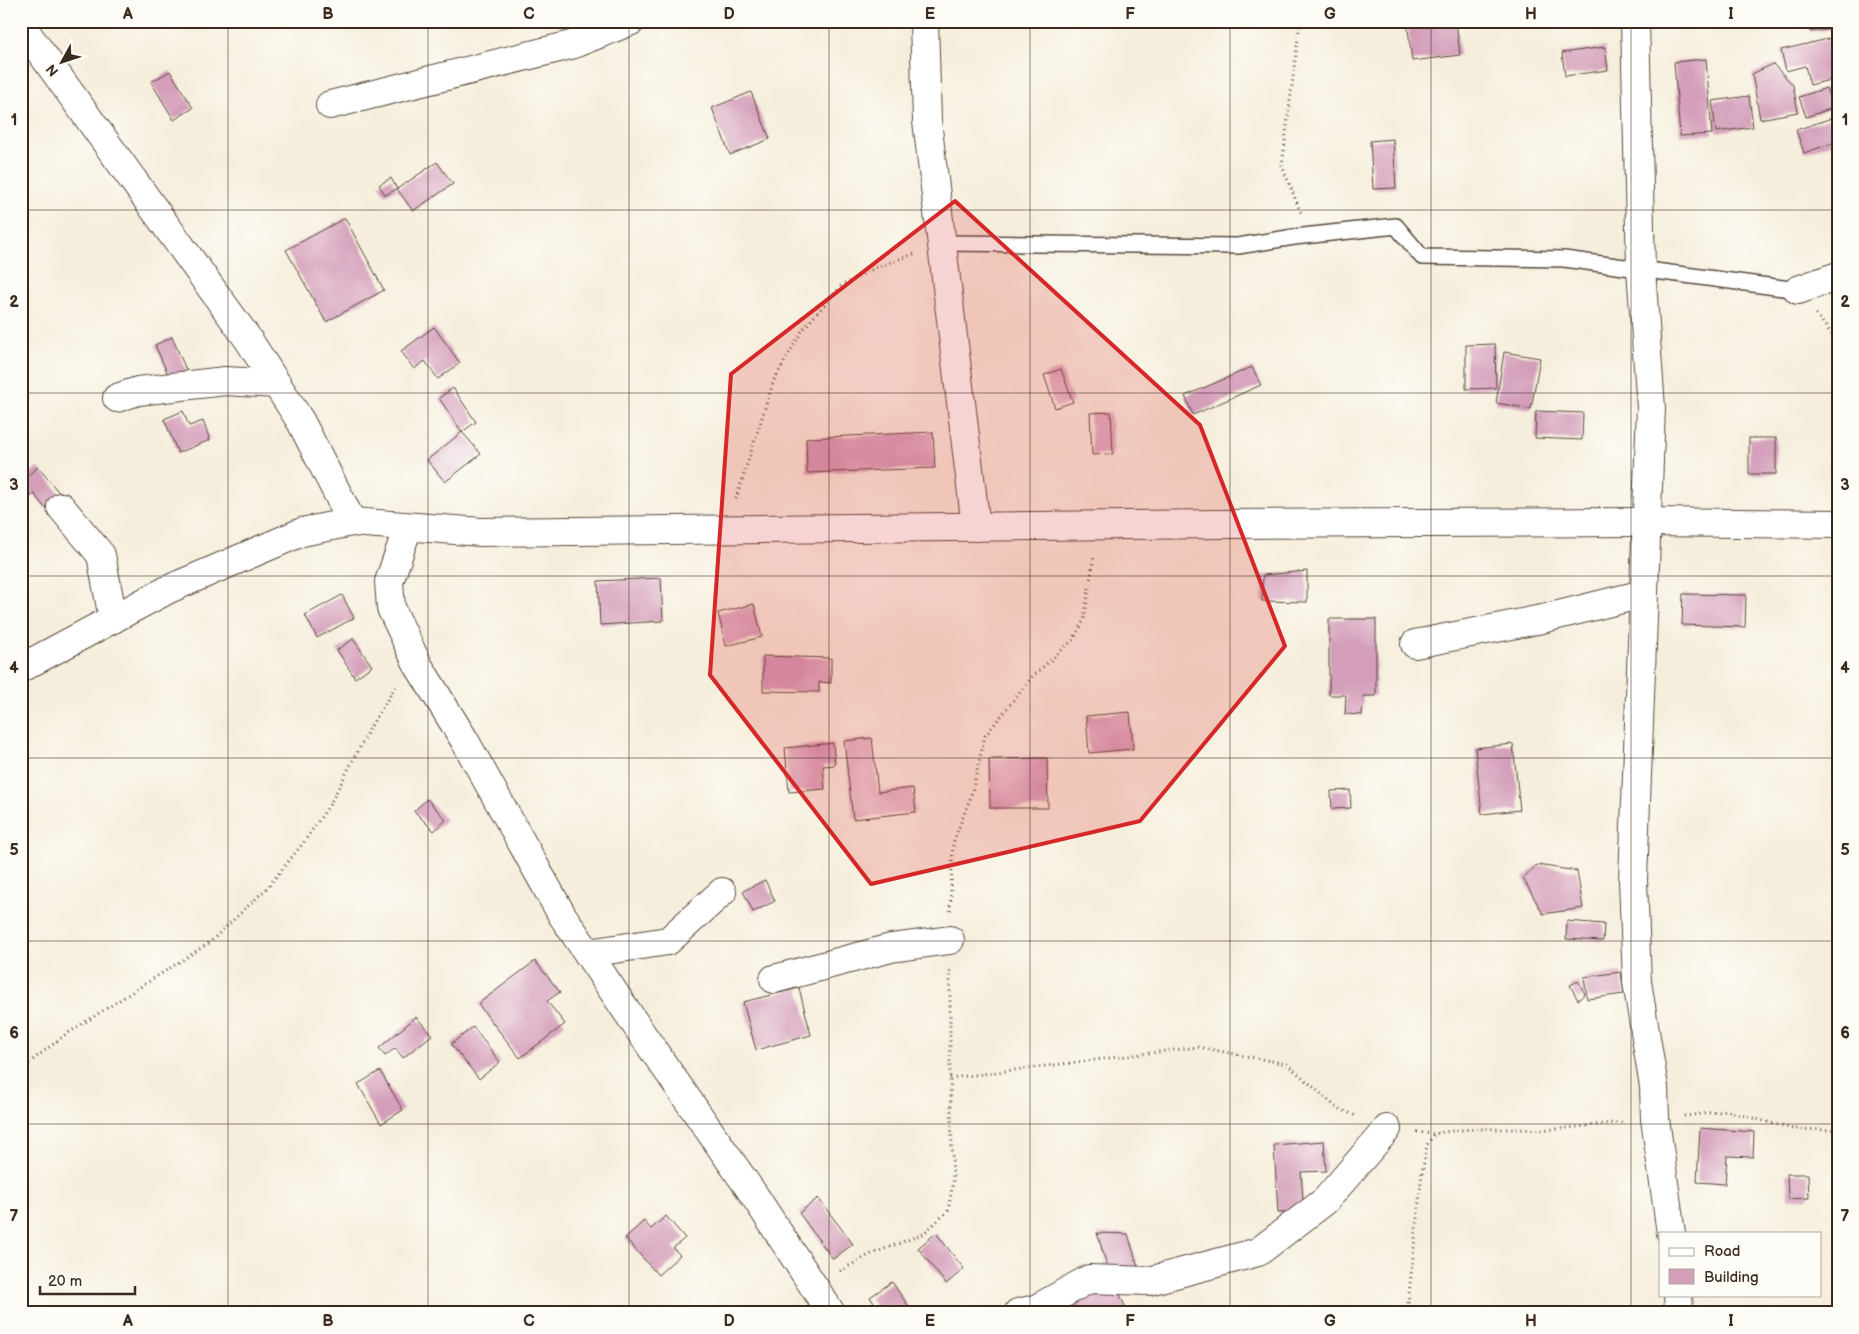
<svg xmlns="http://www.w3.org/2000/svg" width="1859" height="1334" viewBox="0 0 1859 1334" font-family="'Balsamiq Sans',sans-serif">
<rect width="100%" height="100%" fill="#fdfcf7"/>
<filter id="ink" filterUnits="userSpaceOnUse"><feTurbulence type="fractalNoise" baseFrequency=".02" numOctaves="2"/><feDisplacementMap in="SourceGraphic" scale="10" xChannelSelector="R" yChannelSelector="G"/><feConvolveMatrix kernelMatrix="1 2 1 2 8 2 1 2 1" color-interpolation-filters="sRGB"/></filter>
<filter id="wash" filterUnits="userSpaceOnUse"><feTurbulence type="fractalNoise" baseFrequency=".0096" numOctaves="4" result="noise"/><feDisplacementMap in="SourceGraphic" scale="20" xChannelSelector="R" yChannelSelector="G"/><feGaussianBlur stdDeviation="1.12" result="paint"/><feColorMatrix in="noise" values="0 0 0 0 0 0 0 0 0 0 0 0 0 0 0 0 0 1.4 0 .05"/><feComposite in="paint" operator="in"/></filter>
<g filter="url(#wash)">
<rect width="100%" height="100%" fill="#f6eedc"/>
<g id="blocks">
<g fill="#d49eba">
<polygon points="1407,21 1456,21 1460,55 1412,61"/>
<polygon points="1808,21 1835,21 1836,29 1810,32"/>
<polygon points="1832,38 1838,58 1838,78 1810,85 1805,66 1786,71 1781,50"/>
<polygon points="1605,47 1608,70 1565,76 1562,53"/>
<polygon points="1706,59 1712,134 1680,136 1674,62"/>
<polygon points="1773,64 1793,85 1798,112 1760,119 1752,74"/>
<polygon points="170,71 193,108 174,120 151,82"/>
<polygon points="1826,88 1833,108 1806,117 1799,97"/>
<polygon points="751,92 770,139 730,155 712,108"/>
<polygon points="1749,96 1753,127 1716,132 1712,101"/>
<polygon points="1838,116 1838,147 1836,142 1804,153 1796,130"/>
<polygon points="1393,139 1396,188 1373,189 1370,141"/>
<polygon points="437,162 453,184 413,211 397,189 385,195 379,185 391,178 397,189"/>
<polygon points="345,218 384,290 326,322 286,250"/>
<polygon points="434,327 460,363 438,379 425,361 414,369 401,351"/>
<polygon points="172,337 187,372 170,379 155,345"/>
<polygon points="1495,344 1496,388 1466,389 1466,345"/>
<polygon points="1504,352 1540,358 1531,409 1496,403"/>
<polygon points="1252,367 1261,385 1193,415 1185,396"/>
<polygon points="1061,369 1073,402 1055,408 1044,375"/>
<polygon points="453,388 476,422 462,432 439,398"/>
<polygon points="183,411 189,426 203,421 210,440 178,453 164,419"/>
<polygon points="1536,411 1583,413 1582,440 1535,438"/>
<polygon points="1111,412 1113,454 1092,455 1090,413"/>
<polygon points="462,432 481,454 445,482 427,460"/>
<polygon points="933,432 935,468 807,473 806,438"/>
<rect x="1749" y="438" width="27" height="36"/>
<polygon points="38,467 61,495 45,508 34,494 26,500 21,494 21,481"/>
<polygon points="1307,571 1307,602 1262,601 1263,575"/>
<polygon points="661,578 663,621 600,625 598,581"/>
<polygon points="1683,594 1746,595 1745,627 1682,625"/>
<polygon points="342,595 354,618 317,638 305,615"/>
<polygon points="754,604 762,637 726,646 718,613"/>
<polygon points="1329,619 1376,619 1376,696 1363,696 1362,715 1345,714 1346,695 1329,695"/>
<polygon points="353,639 372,666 355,678 337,650"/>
<polygon points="763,656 831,658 831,683 819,682 819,692 763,691"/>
<polygon points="1130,712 1133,749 1089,753 1086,716"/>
<polygon points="872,738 878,792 913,788 916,812 853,819 844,741"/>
<polygon points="833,743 835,765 823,766 825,789 789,792 785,748"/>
<polygon points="1513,744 1520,810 1482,814 1475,748"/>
<polygon points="1047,758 1048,808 990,808 989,759"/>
<polygon points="1350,790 1351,808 1332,809 1331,791"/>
<polygon points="427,799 446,820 434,831 414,811"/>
<polygon points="1537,865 1577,871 1583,908 1543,914 1523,878"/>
<polygon points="765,880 775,901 753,912 743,891"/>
<polygon points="1567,921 1604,924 1603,941 1566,939"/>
<polygon points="535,961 560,992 547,1001 565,1024 520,1058 478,1004"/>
<polygon points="1621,972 1624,994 1587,999 1584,977"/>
<polygon points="1578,981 1585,994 1578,1000 1570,985"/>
<polygon points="799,988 811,1035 756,1050 743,1002"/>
<polygon points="416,1017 432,1035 403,1058 395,1048 385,1056 379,1048"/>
<polygon points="473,1027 500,1062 479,1079 451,1044"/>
<polygon points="380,1071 403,1110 381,1124 358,1084"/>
<polygon points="1700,1128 1754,1132 1753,1157 1727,1156 1725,1184 1697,1182"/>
<polygon points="1324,1141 1326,1171 1301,1172 1304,1212 1278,1213 1274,1145"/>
<polygon points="1787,1174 1808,1174 1809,1198 1788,1199"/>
<polygon points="818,1198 853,1244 833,1259 799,1213"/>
<polygon points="666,1216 685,1238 673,1248 680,1255 658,1275 625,1238 644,1221 651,1229"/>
<polygon points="936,1233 964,1269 946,1284 918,1248"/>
<polygon points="1097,1233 1128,1234 1139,1270 1111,1278"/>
<polygon points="1113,1279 1128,1313 1081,1313 1068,1299"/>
<polygon points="892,1282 913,1313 880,1313 870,1297"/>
<polygon points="952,1306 957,1313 943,1313"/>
</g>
</g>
</g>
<g filter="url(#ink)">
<use href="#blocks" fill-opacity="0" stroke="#57473a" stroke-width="1"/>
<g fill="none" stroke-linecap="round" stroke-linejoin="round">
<g stroke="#57473a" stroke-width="18">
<polyline id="service" points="941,243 1238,246 1294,237 1396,226 1422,257 1564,259 1798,290"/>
</g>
<g stroke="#57473a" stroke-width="30">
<g id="minor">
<polyline points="924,21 927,121 976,527"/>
<polyline points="1635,21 1641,269 1651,408 1633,880 1637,982 1654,1087 1655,1119 1671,1233"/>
<polyline points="21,25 248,339 301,422 352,522"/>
<polyline points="330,105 571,45 631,21"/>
<polyline points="1798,290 1838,276"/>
<polyline points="117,398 138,391 225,381 277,384"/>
<polyline points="61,507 101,555 113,619"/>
<polyline points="408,527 389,582 391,608 418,665 465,741 562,915 642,1034 752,1192 831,1313"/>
<polyline points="1415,644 1542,619 1643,594"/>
<polyline points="21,668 169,589 302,532 352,522 481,532 1222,524 1645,522 1838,524"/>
<polyline points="588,953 668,941 722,892"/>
<polyline points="774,979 891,948 950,940"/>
<polyline points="1678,1295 1679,1313"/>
<polyline points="1018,1313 1036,1309 1089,1279 1149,1281 1258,1252 1325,1201 1387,1129"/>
</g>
</g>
<g stroke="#57473a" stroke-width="3" stroke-dasharray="1 4" stroke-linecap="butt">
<polyline points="1300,21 1282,166 1301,213"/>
<polyline points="1816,314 1838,342"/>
<polyline points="736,499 774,380 803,329 841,286 877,267 914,254"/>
<polyline points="950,911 953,843 971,796 985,736 1032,677 1073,640 1084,620 1094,556"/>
<polyline points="21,1069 65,1035 209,943 267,888 304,842 330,804 371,726 396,686"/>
<polyline points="950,1078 1198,1047 1287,1064 1336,1107 1358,1117"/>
<polyline points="1684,1116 1727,1111 1793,1129 1838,1130"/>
<polyline points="1417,1132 1434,1134"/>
<polyline points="840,1271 869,1255 923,1234 948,1211 953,1182 950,1078 950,970"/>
<path d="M1407,1313L1422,1173L1427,1145L1434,1134C1475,1125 1515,1131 1556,1129C1579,1127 1602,1124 1625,1122"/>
</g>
<use href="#service" stroke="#fff" stroke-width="15"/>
<use href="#minor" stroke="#fff" stroke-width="28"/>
</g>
</g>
<path fill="#d62828" fill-opacity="0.2" stroke="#d62828" stroke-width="4" stroke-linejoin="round" d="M955,201L1200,425L1285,646L1140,821L871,884L710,675L731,374Z"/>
<path fill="none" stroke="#3b2a1e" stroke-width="1" stroke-opacity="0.55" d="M228,21V1313M428,21V1313M629,21V1313M829,21V1313M1030,21V1313M1230,21V1313M1431,21V1313M1631,21V1313M21,210H1838M21,393H1838M21,576H1838M21,758H1838M21,941H1838M21,1124H1838"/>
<rect width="1859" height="1334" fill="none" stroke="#fdfcf7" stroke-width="55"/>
<rect x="1659" y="1232" width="162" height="65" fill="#fdfcf7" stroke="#afa8a0"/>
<rect x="1669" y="1248" width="25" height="8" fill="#ffffff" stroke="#afa8a0"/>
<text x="1704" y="1256" font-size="15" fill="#3b2a1e">Road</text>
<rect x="1669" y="1269" width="25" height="15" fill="#d49eba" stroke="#afa8a0"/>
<text x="1704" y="1282" font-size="15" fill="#3b2a1e">Building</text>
<g transform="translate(62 62) rotate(230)" stroke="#fdfcf7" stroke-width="4" paint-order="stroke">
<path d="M0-4L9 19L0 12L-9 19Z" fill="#3b2a1e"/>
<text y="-8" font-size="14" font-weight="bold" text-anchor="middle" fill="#3b2a1e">N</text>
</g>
<path d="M40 1286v8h95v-8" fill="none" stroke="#3b2a1e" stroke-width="2.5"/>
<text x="48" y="1286" font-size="15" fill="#3b2a1e" stroke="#fdfcf7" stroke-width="4" paint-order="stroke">20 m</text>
<rect x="28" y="28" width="1804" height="1278" fill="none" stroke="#3b2a1e" stroke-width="2"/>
<g font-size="16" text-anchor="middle" font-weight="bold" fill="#3b2a1e">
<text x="128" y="19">A</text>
<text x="328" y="19">B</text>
<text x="529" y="19">C</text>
<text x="729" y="19">D</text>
<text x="930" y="19">E</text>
<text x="1130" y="19">F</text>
<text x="1330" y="19">G</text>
<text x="1531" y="19">H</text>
<text x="1731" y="19">I</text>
<text x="14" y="125">1</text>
<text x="1845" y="125">1</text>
<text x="14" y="307">2</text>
<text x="1845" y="307">2</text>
<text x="14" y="490">3</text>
<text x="1845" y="490">3</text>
<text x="14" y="673">4</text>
<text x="1845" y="673">4</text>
<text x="14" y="855">5</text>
<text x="1845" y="855">5</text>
<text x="14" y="1038">6</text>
<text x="1845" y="1038">6</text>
<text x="14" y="1221">7</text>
<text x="1845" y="1221">7</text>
<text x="128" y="1326">A</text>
<text x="328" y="1326">B</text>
<text x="529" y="1326">C</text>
<text x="729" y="1326">D</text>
<text x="930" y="1326">E</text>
<text x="1130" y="1326">F</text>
<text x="1330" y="1326">G</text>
<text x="1531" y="1326">H</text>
<text x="1731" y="1326">I</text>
</g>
</svg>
